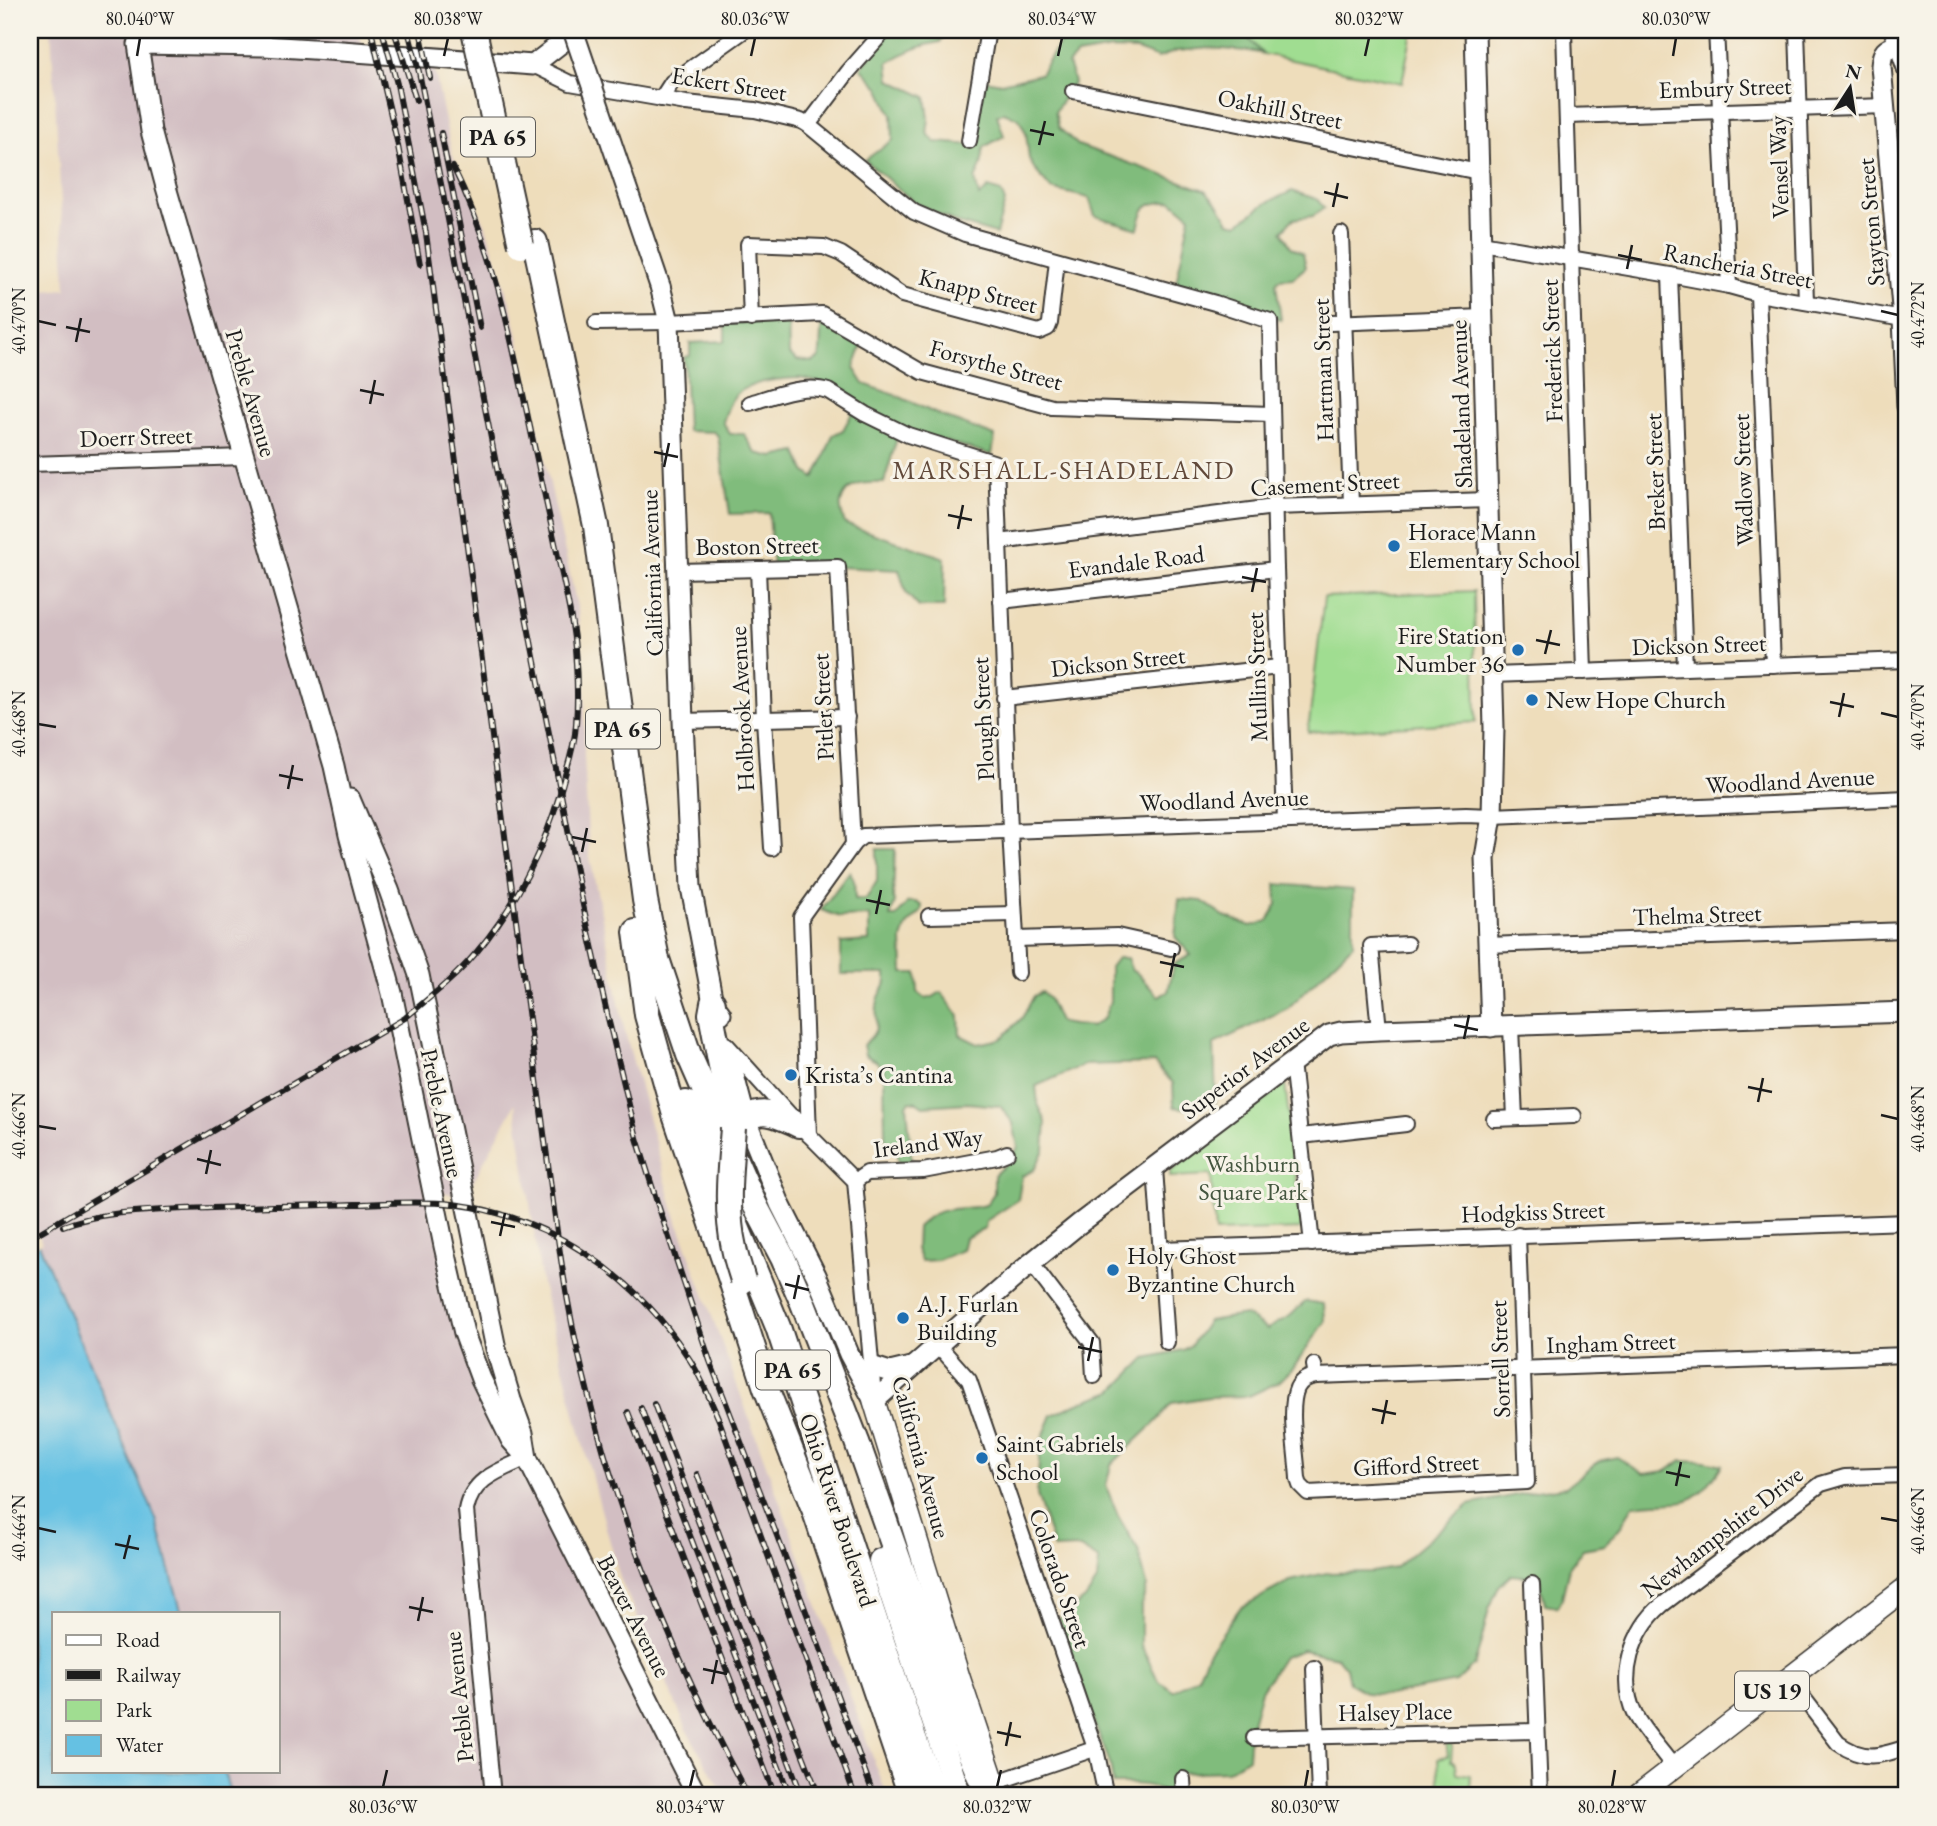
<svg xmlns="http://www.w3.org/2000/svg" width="1937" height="1826" viewBox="0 0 1937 1826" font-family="'EB Garamond',serif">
<rect width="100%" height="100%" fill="#f7f3e8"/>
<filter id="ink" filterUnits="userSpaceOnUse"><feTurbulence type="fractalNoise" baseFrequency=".0143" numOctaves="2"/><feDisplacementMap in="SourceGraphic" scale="14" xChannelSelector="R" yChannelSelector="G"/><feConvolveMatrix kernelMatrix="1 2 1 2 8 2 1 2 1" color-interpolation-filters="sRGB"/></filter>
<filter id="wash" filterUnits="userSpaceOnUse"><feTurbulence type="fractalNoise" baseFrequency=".00686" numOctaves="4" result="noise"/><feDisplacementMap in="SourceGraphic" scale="28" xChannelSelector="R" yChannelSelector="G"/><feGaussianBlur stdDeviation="1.57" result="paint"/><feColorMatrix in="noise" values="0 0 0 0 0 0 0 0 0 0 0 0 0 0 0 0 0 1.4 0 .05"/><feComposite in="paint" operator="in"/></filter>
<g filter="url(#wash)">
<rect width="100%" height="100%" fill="#edb"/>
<polygon fill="#d2bec2" points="51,30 358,30 367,65 434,68 452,154 485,224 511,306 578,611 585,688 584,755 589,852 624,1028 675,1215 887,1796 725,1796 689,1734 620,1578 582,1441 542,1285 515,1103 512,1110 465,1196 434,1191 464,1333 697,1796 231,1796 224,1772 278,1772 278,1614 182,1614 156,1519 30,1223 30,292 66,289"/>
<g fill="#a0dd91" stroke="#5e7c56" stroke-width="2">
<polygon points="1198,30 1408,30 1412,31 1402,83 1196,40"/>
<polygon points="1474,591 1476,722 1308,732 1324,597"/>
<polygon points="1285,1084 1302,1229 1215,1232 1211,1175 1170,1177 1170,1172"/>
<polygon points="1449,1740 1452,1747 1451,1761 1453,1761 1456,1764 1457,1773 1470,1775 1472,1796 1440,1796 1438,1758 1448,1756 1446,1741"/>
</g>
<g fill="#80bc7b" stroke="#4e6c4c" stroke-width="2" fill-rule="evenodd">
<path d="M890,30H950L940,42C921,45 905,52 888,62L890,80L926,97L929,119L927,133L935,142L973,145L985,80L1001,83L1040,74L1064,36L1063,30H1240L1261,52L1210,48L1177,51L1158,58L1137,50L1111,49L1077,55L1068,64L1074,82L1055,112L1059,128L1078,145L1205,190L1219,205L1229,222L1238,224L1266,203L1292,191L1317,199L1324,208L1313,216L1293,219L1282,231L1291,247L1303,253L1306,267L1293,278L1279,279L1276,284L1281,320L1207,296L1175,288L1190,216L1172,201C1147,204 1143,203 1138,229L1095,216L1089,198L1051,189L1035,170L1029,159L1026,133L1019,119L1004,112L997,115L1004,136L984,147L981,166L975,179L979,197L988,188L1001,192L1005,202L996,234L955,222L915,203L865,160L893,140L892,115L879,87L861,68Z"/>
<path d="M822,314L864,339L854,368L864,384L900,397L941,416L995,436L992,455L900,428L884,483C868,482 846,482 841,502C839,508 843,517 845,524L945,558L944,607H919L906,593L899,570L838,567L773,569L769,513L730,514L718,436L714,432L687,431L684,357L690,356V343L725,341V320L788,316L789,354L797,360L813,362L819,358L820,352ZM800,378L834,386L858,402L843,430L833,435L822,463L814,478L805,471L797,452L773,457L756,453L744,434H730L723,422C726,413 730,398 739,392C757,380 779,379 800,378Z"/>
<path d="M877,849H895L893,898L895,902L890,917H896L908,902H916L922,906L921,912L907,925L902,939L903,973H917L918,993L926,999L933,997L941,992L959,1016L960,1035L978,1044L1001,1039L1022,1018L1034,996L1042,992L1048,997L1059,1022C1070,1026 1080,1025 1091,1027L1104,1018L1110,1001V967L1117,958H1127L1132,971L1137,973L1158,996L1168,992L1174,964L1191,955L1175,937L1179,899L1202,901L1224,916L1251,926L1268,921L1277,904L1276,884L1353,890V944L1288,1008L1214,1044L1216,1103L1193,1109L1174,1107L1173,1083L1154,1063L1084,1065L1036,1086L1038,1104L1046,1122L1044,1150L1034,1170L1022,1176L1018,1200L986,1221L985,1229L965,1238L962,1250L938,1260L921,1261L916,1249L917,1227C942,1202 956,1212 986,1205L994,1193V1175L1010,1160L1018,1147L1013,1123L1000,1106L967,1103L923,1106L917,1102L910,1101L907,1105L912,1165L900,1166L896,1153L889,1145L885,1137L884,1071L876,1061L865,1055L863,1045C884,1028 873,1022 878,1000C881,989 887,990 886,974H841V943L869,941V916L840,917L821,910L850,871L854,881L855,899H866L877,881Z"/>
<path d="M1306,1301L1324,1304L1325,1322L1294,1367L1279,1382L1249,1396L1209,1397L1172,1403L1157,1421L1111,1465L1106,1486L1118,1516L1138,1550L1147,1586L1141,1607V1645L1158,1680L1173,1691L1198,1676L1208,1653L1240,1608L1290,1581L1327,1573L1372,1572L1395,1568L1469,1505L1535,1491L1566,1487L1599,1461L1617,1457L1644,1474L1666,1471L1682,1460L1705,1461L1722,1465C1691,1514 1683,1498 1633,1505L1622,1525L1605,1545L1583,1549L1569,1568L1562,1598L1557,1607L1545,1605L1543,1594L1534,1577L1511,1575L1499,1586L1489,1609L1480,1646L1474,1665L1456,1682L1388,1695L1367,1693L1349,1683L1346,1668L1337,1657L1303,1650L1283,1657L1261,1691L1250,1730L1248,1758L1227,1771L1176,1773V1796H1169C1153,1782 1133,1784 1113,1784L1110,1763L1089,1710L1059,1619L1085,1599L1097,1581L1099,1560L1080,1548L1054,1549L1037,1495L1040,1444L1052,1415L1078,1403L1113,1391L1146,1358L1183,1350L1192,1344L1208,1321L1245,1315L1267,1329L1290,1316Z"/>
</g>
<polygon fill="#65c1e3" stroke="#406e80" stroke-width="2" points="30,1223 156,1519 182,1614 54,1614 54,1772 224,1772 231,1796 30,1796"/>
<polygon fill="#edb" points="33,1222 42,1243 30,1249 30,1224"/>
</g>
<g filter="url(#ink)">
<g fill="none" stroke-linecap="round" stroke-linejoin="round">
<g stroke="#3c3934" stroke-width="18">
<g id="street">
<polyline points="1564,30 1584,672"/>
<polyline points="1716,30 1729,286"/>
<polyline points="1797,30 1806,302"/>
<polyline points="138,44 139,30"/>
<polyline points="533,65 570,83 686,103 755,110 801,121 808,125 914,212 965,234 1215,303 1270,321 1276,569 1285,821"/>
<polyline points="1073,91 1479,172"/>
<polyline points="661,99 672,82 745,30"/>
<polyline points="1567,116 1886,106"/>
<polyline points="808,125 848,72 885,30"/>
<polyline points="969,141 988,30"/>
<polyline points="1341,234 1351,504"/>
<polyline points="1481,243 1670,275 1729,286 1758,294 1903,319"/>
<polyline points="1670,275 1685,668"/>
<polyline points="1758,294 1773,665"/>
<polyline points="751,319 748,244 824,247 841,254 902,295 1039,332 1048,328 1050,323 1057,260"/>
<polyline points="596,323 669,322 822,314 922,372 1052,407 1272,414"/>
<polyline points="1331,323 1483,317"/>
<path d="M750,403C773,396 804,383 828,391L865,414L908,435L996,463L1010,830L1018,973"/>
<polyline points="30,464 244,457"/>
<polyline points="999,542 1274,507 1488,500"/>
<polyline points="758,569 764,719 772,848"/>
<polyline points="678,571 838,567 853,844"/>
<polyline points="1001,601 1276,569"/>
<polyline points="1493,675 1907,660"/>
<polyline points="1004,698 1279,667"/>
<polyline points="683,721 847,717"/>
<polyline points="929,916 1014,914"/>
<polyline points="1016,939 1117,936 1171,948"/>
<polyline points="1488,945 1907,930"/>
<polyline points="1511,1027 1515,1118"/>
<polyline points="1379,1030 1371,946 1407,944"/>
<polyline points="726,1044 799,1125 855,1181 874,1396"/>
<polyline points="1292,1062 1312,1244"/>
<polyline points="1494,1119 1574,1116"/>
<polyline points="809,1135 801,917 854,843 863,836 1466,815 1492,816 1907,798"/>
<polyline points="1301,1136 1406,1124"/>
<polyline points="1155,1168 1167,1342"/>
<polyline points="855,1181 867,1173 923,1171 997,1157 1007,1153"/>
<polyline points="1161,1249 1907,1222"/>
<polyline points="1031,1263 1092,1343 1094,1376"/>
<polyline points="938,1345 969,1380 1097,1754 1106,1796"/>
<path d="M1314,1365L1316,1376C1308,1377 1301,1380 1297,1388C1288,1408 1297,1456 1298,1479L1300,1485L1308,1493L1527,1482L1518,1235"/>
<polyline points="1316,1376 1907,1355"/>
<polyline points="1532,1584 1540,1796"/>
<polyline points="1314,1668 1319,1796"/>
<path d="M1789,1679L1838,1743C1864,1762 1880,1756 1907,1747"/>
<polyline points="1254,1738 1537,1731"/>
<path d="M1674,1768C1662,1750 1645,1734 1635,1715C1617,1678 1632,1630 1662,1605L1821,1484L1845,1477L1907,1475"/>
<polyline points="1183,1779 1184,1796"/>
<polyline points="994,1783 1094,1749"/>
<path d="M493,1796L466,1510C472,1478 501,1470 527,1458"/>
</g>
</g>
<g stroke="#3c3934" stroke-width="23">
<g id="secondary">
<polyline points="578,30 533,65 328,50 264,46 138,44 151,131 166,187 334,766 349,835 392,993 444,1246 464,1333 481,1379 511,1440 527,1458 697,1796"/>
<polyline points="1475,30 1494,728 1492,816 1485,858 1491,1027"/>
<polyline points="1894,30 1907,68"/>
<path d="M1899,44C1885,49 1882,51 1881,66L1903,319L1907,406"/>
<polyline points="660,286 669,322 683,721 691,887 713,1003 721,1014"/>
<polyline points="350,799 389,890 419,975 496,1349 511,1400 523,1433 527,1458"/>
<polyline points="731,1064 745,1117 780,1204 816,1275 849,1354 874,1401 1031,1263 1079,1224 1329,1035 1341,1032 1379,1030 1907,1012"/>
<polyline points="871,1366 890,1372 911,1367"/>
</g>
</g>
<g stroke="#3c3934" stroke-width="24">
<g id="primary">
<polyline points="874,1401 959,1677 997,1791"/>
<polyline points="1637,1796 1907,1587"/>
</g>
</g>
<g stroke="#3c3934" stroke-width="28">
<g id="highway">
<polyline points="535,242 596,526 645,900 657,959 689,1055 754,1203 783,1258 802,1301 857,1442 942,1683 979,1775 991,1796"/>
<polyline points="636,932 647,1015 675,1115 730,1277 766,1388 812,1504"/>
<path d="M713,1003L711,1014L733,1128C758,1106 771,1112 799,1125"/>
<polyline points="686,1103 778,1327 914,1738 935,1796"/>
<polyline points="807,1488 911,1796"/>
<polyline points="881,1561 959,1796"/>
</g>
</g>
<use href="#street" stroke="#fff" stroke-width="14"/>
<use href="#secondary" stroke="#fff" stroke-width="19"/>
<use href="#primary" stroke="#fff" stroke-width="21"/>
<use href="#highway" stroke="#fff" stroke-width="24"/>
<g stroke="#1c1c1c" stroke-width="6">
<g id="rail">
<polyline points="371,30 397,141 420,264"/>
<path d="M382,30L397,84L426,233L548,1164C557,1234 566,1305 583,1373C618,1522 675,1662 748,1796"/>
<polyline points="394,30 416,100"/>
<polyline points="408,30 419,72 581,896 608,1018 637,1138 656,1199 710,1361 815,1635 874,1796"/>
<polyline points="420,30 430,78"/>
<polyline points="441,133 480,328"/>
<path d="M63,1226C101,1212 143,1211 183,1209C213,1208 243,1207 273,1206C301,1206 329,1205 358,1204C389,1203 421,1201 453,1204C548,1216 634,1274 686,1354C700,1374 709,1397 719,1420L855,1796"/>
<path d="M30,1238L405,1018C429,998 455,978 475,954C519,902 548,841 565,775C570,759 575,741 576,724C578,699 577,674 575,649C573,621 566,593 560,566C551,524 542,483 533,441C513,348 496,253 453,167"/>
<polyline points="654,1404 802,1796"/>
<polyline points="641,1408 790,1796"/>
<polyline points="628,1412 775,1796"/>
<polyline points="697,1474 766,1661 819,1796"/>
</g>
</g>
<use href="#rail" stroke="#f7f3e8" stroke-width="3.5" stroke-dasharray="10" stroke-linecap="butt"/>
<g stroke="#3c3934" stroke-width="23" stroke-linecap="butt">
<polyline id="secondary-bridge" points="573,30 660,286"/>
</g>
<g stroke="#3c3934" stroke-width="28" stroke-linecap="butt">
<g id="highway-bridge">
<polyline points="474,30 521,245"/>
<path d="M733,1128C730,1167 725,1209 734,1248C736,1259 740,1270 743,1280"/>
</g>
</g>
<use href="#secondary-bridge" stroke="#fff" stroke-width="19"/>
<use href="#highway-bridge" stroke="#fff" stroke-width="24"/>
</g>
</g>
<path fill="none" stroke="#1c1c1c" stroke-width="2.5" d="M137,56L140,38M444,56L448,38M751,56L755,38M1058,56L1062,38M1365,56L1369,38M1673,56L1676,38M1030,130L1054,135M1039,145L1045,121M1324,192L1348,198M1333,207L1338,183M1618,255L1642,260M1627,269L1632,245M1881,311L1898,315M38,321L56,325M66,327L90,332M76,342L81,318M360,390L384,395M370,404L375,380M654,452L678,457M664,467L669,443M948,515L972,520M958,529L963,505M1242,577L1266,582M1252,592L1257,568M1536,640L1560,645M1545,654L1551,630M1830,702L1854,707M1881,713L1898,717M1839,717L1844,693M38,724L56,727M279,775L303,780M288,789L293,765M572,837L596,842M582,852L587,828M866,900L890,905M876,914L881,890M1160,962L1184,967M1170,977L1175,953M1454,1025L1478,1030M1464,1039L1469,1015M1748,1087L1772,1092M1758,1102L1763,1078M1881,1115L1898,1119M38,1126L56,1129M197,1159L221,1165M206,1174L211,1150M491,1222L515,1227M500,1236L505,1213M785,1284L809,1290M794,1299L799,1275M1078,1347L1102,1352M1088,1361L1093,1337M1372,1409L1396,1414M1382,1424L1387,1400M1666,1472L1690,1477M1676,1486L1681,1462M1881,1518L1898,1521M38,1528L56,1532M115,1544L139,1549M124,1559L130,1535M409,1607L433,1612M418,1621L423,1597M703,1669L727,1674M712,1684L717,1660M997,1732L1021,1737M1006,1746L1011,1722M383,1787L387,1770M690,1787L694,1770M997,1787L1001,1770M1305,1787L1308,1770M1612,1787L1615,1770"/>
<g fill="#1f6fb2" stroke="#f7f3e8" stroke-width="2.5">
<circle cx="1394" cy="546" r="7"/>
<circle cx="1518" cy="650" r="7"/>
<circle cx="1532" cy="700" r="7"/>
<circle cx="791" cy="1075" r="7"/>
<circle cx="1113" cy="1270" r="7"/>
<circle cx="903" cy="1318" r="7"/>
<circle cx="982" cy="1458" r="7"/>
</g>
<g text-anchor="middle" stroke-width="6" stroke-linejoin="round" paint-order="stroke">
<g fill="#f7f3e8" stroke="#5e5c59" stroke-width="2">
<rect x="461" y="117.5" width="74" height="39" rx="5"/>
<rect x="586" y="709.5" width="74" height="39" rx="5"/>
<rect x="756" y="1350.5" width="74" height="39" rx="5"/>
<rect x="1735" y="1671.5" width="74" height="39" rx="5"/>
</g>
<g font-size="23" font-weight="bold" fill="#1c1c1c">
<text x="498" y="145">PA 65</text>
<text x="623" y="737">PA 65</text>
<text x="793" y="1378">PA 65</text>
<text x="1772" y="1699">US 19</text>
</g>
<g font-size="24" fill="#1c1c1c" stroke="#f7f3e8">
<text transform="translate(729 84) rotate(9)" y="8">Eckert Street</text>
<text transform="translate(1725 88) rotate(-2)" y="8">Embury Street</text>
<text transform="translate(1280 109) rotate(11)" y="8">Oakhill Street</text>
<text transform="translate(1779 167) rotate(-92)" y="8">Vensel Way</text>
<text transform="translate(1871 222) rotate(-95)" y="8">Stayton Street</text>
<text transform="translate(1738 266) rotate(11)" y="8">Rancheria Street</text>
<text transform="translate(978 291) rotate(14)" y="8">Knapp Street</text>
<text transform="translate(1552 351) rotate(-92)" y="8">Frederick Street</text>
<text transform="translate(996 365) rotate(15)" y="8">Forsythe Street</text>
<text transform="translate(1323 370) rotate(-92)" y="8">Hartman Street</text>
<text transform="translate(251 393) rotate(74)" y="8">Preble Avenue</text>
<text transform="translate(1461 404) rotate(-92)" y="8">Shadeland Avenue</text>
<text transform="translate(136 437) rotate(-2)" y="8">Doerr Street</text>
<text transform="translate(1655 472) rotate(-92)" y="8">Breker Street</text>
<text transform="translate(1743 480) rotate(-92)" y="8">Wadlow Street</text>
<text transform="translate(1325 484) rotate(-3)" y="8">Casement Street</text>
<text transform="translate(757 546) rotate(-1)" y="8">Boston Street</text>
<text transform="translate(1136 562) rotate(-7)" y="8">Evandale Road</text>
<text transform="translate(652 573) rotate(-92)" y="8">California Avenue</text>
<text transform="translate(1699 645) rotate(-2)" y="8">Dickson Street</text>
<text transform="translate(1118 662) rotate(-6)" y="8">Dickson Street</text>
<text transform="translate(1257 677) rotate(-92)" y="8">Mullins Street</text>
<text transform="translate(823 707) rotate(-93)" y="8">Pitler Street</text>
<text transform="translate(742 709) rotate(-93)" y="8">Holbrook Avenue</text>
<text transform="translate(983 719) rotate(-93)" y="8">Plough Street</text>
<text transform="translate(1790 781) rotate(-3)" y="8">Woodland Avenue</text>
<text transform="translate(1224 800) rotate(-2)" y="8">Woodland Avenue</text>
<text transform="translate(1697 915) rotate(-2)" y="8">Thelma Street</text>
<text transform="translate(1245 1068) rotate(-37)" y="8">Superior Avenue</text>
<text transform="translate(442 1113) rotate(78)" y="8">Preble Avenue</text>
<text transform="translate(928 1143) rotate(-7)" y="8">Ireland Way</text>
<text transform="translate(1533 1212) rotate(-2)" y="8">Hodgkiss Street</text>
<text transform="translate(1611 1343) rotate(-2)" y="8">Ingham Street</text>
<text transform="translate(1500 1359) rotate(-92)" y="8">Sorrell Street</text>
<text transform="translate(921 1457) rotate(75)" y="8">California Avenue</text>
<text transform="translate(1416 1465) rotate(-3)" y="8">Gifford Street</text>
<text transform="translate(838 1510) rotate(72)" y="8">Ohio River Boulevard</text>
<text transform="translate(1722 1532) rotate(-38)" y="8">Newhampshire Drive</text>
<text transform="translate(1060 1578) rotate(71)" y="8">Colorado Street</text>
<text transform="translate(634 1616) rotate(63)" y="8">Beaver Avenue</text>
<text transform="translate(459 1697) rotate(-96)" y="8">Preble Avenue</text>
<text transform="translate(1395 1712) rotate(-1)" y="8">Halsey Place</text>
</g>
<g font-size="24" fill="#1c1c1c" stroke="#f7f3e8" text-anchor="start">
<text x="1408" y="540">Horace Mann<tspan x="1408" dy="28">Elementary School</tspan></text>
<text x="1504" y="644" text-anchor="end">Fire Station<tspan x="1504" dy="28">Number 36</tspan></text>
<text x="1546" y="708">New Hope Church</text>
<text x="805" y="1083">Krista’s Cantina</text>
<text x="1127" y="1264">Holy Ghost<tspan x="1127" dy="28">Byzantine Church</tspan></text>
<text x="917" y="1312">A.J. Furlan<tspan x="917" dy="28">Building</tspan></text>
<text x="996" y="1452">Saint Gabriels<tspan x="996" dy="28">School</tspan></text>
</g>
<g font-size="24" fill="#44563f" stroke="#f7f3e8">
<text x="1253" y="1172">Washburn<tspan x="1253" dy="28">Square Park</tspan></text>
</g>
<g font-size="26" letter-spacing="2" fill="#61493a" stroke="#f7f3e8">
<text x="1064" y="479">MARSHALL-SHADELAND</text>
</g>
</g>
<rect width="1937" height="1826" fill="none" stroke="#f7f3e8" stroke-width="77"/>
<rect x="52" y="1612" width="228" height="161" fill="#f7f3e8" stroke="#9f9d96" stroke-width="2"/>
<rect x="66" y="1635" width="35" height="10" fill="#ffffff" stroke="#9f9d96" stroke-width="2"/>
<text x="116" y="1647" font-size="21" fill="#1c1c1c">Road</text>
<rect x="66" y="1670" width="35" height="10" fill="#1c1c1c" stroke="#9f9d96" stroke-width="2"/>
<text x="116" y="1682" font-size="21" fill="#1c1c1c">Railway</text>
<rect x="66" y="1700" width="35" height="21" fill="#a0dd91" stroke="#9f9d96" stroke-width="2"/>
<text x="116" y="1717" font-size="21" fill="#1c1c1c">Park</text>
<rect x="66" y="1735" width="35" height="21" fill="#65c1e3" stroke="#9f9d96" stroke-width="2"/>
<text x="116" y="1752" font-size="21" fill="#1c1c1c">Water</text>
<g transform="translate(1850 88) rotate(12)" stroke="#f7f3e8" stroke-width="5" paint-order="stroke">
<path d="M0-5L12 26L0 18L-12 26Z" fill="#1c1c1c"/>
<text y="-10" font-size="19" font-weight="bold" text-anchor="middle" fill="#1c1c1c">N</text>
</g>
<rect x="38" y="38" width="1860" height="1749" fill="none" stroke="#1c1c1c" stroke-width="2.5"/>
<g font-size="18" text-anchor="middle" fill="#1c1c1c">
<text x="140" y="25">80.040°W</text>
<text x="448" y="25">80.038°W</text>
<text x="755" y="25">80.036°W</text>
<text x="1062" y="25">80.034°W</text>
<text x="1369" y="25">80.032°W</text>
<text x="1676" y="25">80.030°W</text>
<text transform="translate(1918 315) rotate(-90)" y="6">40.472°N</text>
<text transform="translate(19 321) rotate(-90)" y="6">40.470°N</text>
<text transform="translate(1918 717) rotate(-90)" y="6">40.470°N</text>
<text transform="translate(19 724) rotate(-90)" y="6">40.468°N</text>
<text transform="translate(1918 1119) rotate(-90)" y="6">40.468°N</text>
<text transform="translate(19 1126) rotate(-90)" y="6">40.466°N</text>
<text transform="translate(1918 1521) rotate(-90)" y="6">40.466°N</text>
<text transform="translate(19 1528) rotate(-90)" y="6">40.464°N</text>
<text x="383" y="1813">80.036°W</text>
<text x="690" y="1813">80.034°W</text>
<text x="997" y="1813">80.032°W</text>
<text x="1305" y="1813">80.030°W</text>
<text x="1612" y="1813">80.028°W</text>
</g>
</svg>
